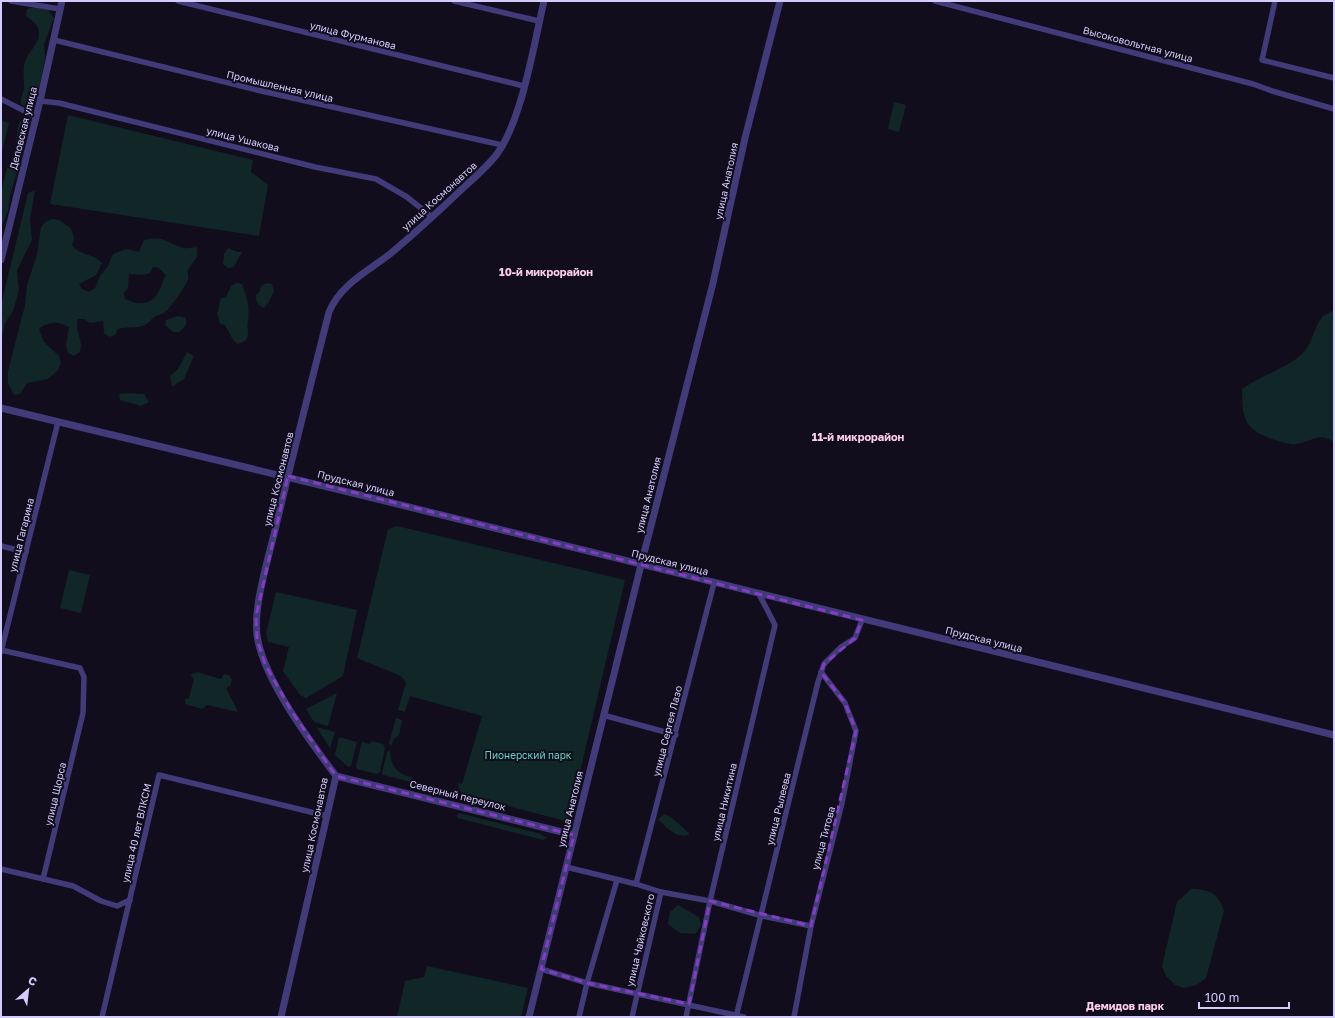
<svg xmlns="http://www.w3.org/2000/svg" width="1335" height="1018" viewBox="0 0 1335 1018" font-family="'Golos Text',sans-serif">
<rect width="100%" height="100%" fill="#110d1d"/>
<g fill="#102627" fill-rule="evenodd">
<path d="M34,7L48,10L54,18L44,44L45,58L40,85L32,104L27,108L21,104C20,97 24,93 24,86C24,76 22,69 26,59C30,50 40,43 39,32C38,24 31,20 26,16L27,9Z"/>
<polygon points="894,102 906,105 899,132 888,129"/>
<polygon points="68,115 253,160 251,172 268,185 259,236 50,204"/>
<polygon points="28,119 24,147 10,196 8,211 1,228 2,188 7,169 15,151 18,126 21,120"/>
<polygon points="1,120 9,123 1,156"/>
<polygon points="35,190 30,220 32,240 17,270 19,291 13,311 5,323 1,342 2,301 28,193"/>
<path d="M52,219L59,220L71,228L74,238L72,245C80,256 93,253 102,263L96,275L79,284L82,289L89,292L95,288L100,276L108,266L113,254L126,249L139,252L144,240C168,235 167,245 184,248C188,249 194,247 197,247V257L187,271C188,274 189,277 188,280C186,285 169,310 165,312C162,315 157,315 154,317C150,320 149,323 145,325C135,329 127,326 118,329L115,335L109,337L104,333L103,321L90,323L84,319H78C74,331 84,341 80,352L74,356L68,353L66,346L69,327C59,321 49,321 39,329L44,342L59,356L61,363L58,370L48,379L27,383L20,394L14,395L8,384V371L25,305L27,285L37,255L41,227L45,222ZM153,267L159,268L166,275C162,281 162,287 158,293C150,306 138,305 125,299L124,293L128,288L129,274L143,275L150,273Z"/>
<polygon points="228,248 237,252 242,252 234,267 228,268 223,264 224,254"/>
<path d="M236,283L242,284C247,297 250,307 248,321C246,331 253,340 238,344L233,340L225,325L220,324L217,313C220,308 218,304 221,298L226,297L231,286Z"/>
<path d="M266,283L272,284L274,291L269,302L264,308C257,305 256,302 256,295L260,291L261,286Z"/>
<path d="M1334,310V442C1319,431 1312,442 1296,444C1289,445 1279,441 1272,439C1244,429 1242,418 1242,389C1261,375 1284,370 1302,354C1313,344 1313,327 1323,316C1326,314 1331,312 1334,310Z"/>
<polygon points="178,316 186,318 186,325 179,332 173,332 165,325 166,320"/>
<polygon points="187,352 194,356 184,379 172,387 170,376 178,369"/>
<path d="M125,393L144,394L149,402L141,406C134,403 127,403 120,400L119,394Z"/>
<polygon points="397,526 625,580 569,819 566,821 467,796 461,793 457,783 462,784 482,716 410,696 405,712 398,710 406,683 401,676 357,658 388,529"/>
<polygon points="69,570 90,575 81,613 60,608"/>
<polygon points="276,592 357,610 343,676 306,698 300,695 283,671 289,647 268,642 266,633"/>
<polygon points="197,672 221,679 224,674 229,675 232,680 230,686 226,688 238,712 207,705 202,709 185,704 185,699 189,698 194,679 190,675"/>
<polygon points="337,693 328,726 314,722 306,709"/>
<polygon points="396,718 402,720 399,735 394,739 391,746 389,743"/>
<polygon points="316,727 335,732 330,748"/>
<polygon points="339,737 357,742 351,766 348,767 335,755"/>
<polygon points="371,741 383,744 385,748 380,772 377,774 357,769 356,766 362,742 370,744"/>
<path d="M390,751C390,764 398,776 412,777L411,782L383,775L382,773L387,752Z"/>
<polygon points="459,813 541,834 548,838 543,840 458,818 457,815"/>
<path d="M664,814L671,817L690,834C677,841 666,826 658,820Z"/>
<path d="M1191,889C1209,889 1218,893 1224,911L1206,978L1197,985L1184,988L1175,985L1166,976L1162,966L1177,902Z"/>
<polygon points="678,905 699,917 701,925 696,934 680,933 668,924 670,912"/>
<polygon points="427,966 528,988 521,1017 397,1017 405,981 424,977"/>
</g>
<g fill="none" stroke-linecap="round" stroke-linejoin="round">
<g stroke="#413b79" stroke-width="5.5">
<polyline points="11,1 60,9"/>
<polyline points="178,1 524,86"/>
<polyline points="454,1 539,21"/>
<polyline points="935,1 1253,84 1272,91 1334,109"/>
<polyline points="1275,1 1262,60 1334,78"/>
<polyline points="54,40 257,90 502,145"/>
<polyline points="1,99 36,117"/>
<polyline points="40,101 59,103 315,167 376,179 407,197 432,217"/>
<polyline points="1,546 26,552"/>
<polyline points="1,650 80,668 84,677 83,713 43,879"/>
<polyline points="1,652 58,422"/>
<polyline points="603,715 676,735"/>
<polyline points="566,867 636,884 661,892 632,1017"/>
<polyline points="1,869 73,886 101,901 117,906 130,900"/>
<polyline points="636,884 714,583"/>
<polyline points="661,892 710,901 762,916 811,926"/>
<polyline points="541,969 587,983 744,1017"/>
<polyline points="102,1017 159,775 327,816"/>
<polyline points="579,1017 587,983 617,880"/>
<polyline points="686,1017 710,901 775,625 759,594"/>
<polyline points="736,1017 818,682 824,664 841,647 855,638 862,620"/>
<polyline points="794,1017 811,926 842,803 856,731 845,703 821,672"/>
</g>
<g stroke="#413b79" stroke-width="7">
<polyline points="1,260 40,101 62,1"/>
<path d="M1,408C446,514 889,627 1334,735"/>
<polyline points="336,776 574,835"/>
<path d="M281,1017L336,776C310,741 267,684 258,641C251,611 269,557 276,526C293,454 311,383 329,312C340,285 368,271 390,254C415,233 439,211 462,189C474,178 487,167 497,154C522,120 534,44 544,1"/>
<polyline points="529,1017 641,565 713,283 745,138 780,1"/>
</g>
</g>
<path fill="none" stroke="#843cc5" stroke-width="3" stroke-dasharray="8 5" stroke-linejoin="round" d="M288,476L862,620L855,638L824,664L821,672L845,703L856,731L811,926L710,901L689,1004L587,983L541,969L574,835L336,776L292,712L265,664L257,639L256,616Z"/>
<g text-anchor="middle" stroke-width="4" stroke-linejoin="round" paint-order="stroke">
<g font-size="10" fill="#d4ccfc" stroke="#110d1d">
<text transform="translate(353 35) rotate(14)" y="4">улица Фурманова</text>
<text transform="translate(1138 44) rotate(15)" y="4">Высоковольтная улица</text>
<text transform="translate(280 86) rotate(13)" y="4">Промышленная улица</text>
<text transform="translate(23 128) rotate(-76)" y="4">Деповская улица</text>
<text transform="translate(243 139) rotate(14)" y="4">улица Ушакова</text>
<text transform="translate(726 181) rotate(-78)" y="4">улица Анатолия</text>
<text transform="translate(439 196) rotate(-42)" y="4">улица Космонавтов</text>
<text transform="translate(278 479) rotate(-76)" y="4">улица Космонавтов</text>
<text transform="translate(356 483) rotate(14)" y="4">Прудская улица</text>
<text transform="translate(648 495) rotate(-76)" y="4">улица Анатолия</text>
<text transform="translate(21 535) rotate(-76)" y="4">улица Гагарина</text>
<text transform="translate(670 562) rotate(14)" y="4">Прудская улица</text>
<text transform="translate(984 639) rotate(14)" y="4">Прудская улица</text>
<text transform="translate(667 731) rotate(-76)" y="4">улица Сергея Лазо</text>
<text transform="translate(55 794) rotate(-77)" y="4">улица Щорса</text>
<text transform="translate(458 795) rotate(14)" y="4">Северный переулок</text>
<text transform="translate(724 802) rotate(-77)" y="4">улица Никитина</text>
<text transform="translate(570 809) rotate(-76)" y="4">улица Анатолия</text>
<text transform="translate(778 809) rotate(-76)" y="4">улица Рылеева</text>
<text transform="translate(314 825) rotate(-78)" y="4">улица Космонавтов</text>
<text transform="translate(136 833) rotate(-77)" y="4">улица 40 лет ВЛКСМ</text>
<text transform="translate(823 838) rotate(-75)" y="4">улица Титова</text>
<text transform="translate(640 940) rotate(-77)" y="4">улица Чайковского</text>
</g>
<g font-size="10" fill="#5ed7c0" stroke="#110d1d">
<text x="528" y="759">Пионерский парк</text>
</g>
<g font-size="11" font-weight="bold" fill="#fccee9" stroke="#110d1d">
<text x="546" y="276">10-й микрорайон</text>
<text x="858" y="441">11-й микрорайон</text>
<text x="1125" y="1010">Демидов парк</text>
</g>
</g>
<rect width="1335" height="1018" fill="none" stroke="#d4ccfc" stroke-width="4"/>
<g transform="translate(28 990) rotate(28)" stroke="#110d1d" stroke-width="3" paint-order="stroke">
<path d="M0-3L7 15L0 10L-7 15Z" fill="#d4ccfc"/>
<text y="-6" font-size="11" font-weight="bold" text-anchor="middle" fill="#d4ccfc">С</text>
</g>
<path d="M1199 1002v6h90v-6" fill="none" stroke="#d4ccfc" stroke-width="2"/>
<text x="1205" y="1002" font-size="12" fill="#d4ccfc" stroke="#110d1d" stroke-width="3" paint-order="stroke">100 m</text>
</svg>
